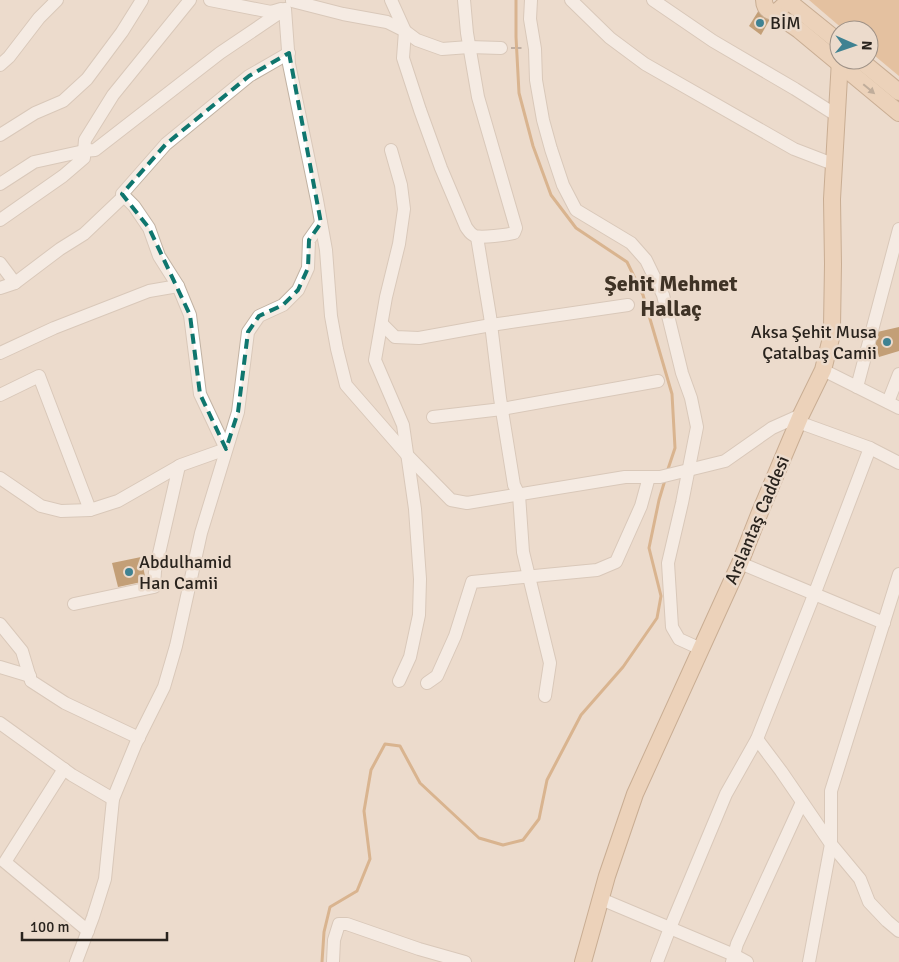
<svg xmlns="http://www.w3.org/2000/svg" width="899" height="962" viewBox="0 0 899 962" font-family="Signika,sans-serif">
<rect width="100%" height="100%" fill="#ecdbcc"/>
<polygon fill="#d9a36b" points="809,0 899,0 899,76 869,51 869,30 844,30"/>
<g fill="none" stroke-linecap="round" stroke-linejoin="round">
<g stroke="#c08546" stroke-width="3">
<polyline points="516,0 516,37 519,93 533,146 551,195 576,228 627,262 643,295 672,394 675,448 667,472"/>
<polyline points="322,962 324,932 330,907 357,891 370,859 364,811 371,770 385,744 400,746 420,783 479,838 503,845 523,840 539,819 547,780 581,715 623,667 657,618 661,596 649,548 659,500 665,480"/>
</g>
</g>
<g fill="#905810">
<polygon points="759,10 770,19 761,35 749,26"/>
<polygon points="899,327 899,351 879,357 873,333"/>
<polygon points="141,557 146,581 118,587 112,563"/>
</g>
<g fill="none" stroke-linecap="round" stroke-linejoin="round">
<g stroke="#c1b2a3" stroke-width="14">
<g id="minor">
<polyline points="190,0 113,95 85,140 84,151 95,150 220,53 285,9 289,64 317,200 326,250 331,316 337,349 346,385 408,456 451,500 467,503 625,477 660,477 725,461 772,428 801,415"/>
<polyline points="210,0 271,12 281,9"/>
<path d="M391,0L405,31L403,58L420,110L441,168L466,227C469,231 470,234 475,236C482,238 506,235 514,233L516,228L478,97L467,33L464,0"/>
<polyline points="531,0 530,19 535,49 536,80 543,120 551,149 563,185 576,210 631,243 646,260 663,295 682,373 691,398 697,427 682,503 668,563 672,627 679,639 701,649"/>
<polyline points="571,0 610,38 645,64 794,149 833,164"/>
<polyline points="653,0 713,41 795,89 836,115"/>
<polyline points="292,1 343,14 387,22 405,31 417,40 442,49 469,47 501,48"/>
<polyline points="0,65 9,57 39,18 57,0"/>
<polyline points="0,135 35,113 63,101 87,79 122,32 142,0"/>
<polyline points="391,150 401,185 404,209 399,244 386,297 375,360 403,425 415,509 420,579 419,615 410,657 399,681"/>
<polyline points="0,184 34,162 84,151 84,158 63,176 0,220"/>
<polyline points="477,237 490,316 500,398 514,485 519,495 523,552 550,663 545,696"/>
<polyline points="0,263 15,283"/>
<polyline points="0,288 15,283 60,249 84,234 124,196"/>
<polyline points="382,324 395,337 419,338 491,325 628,305"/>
<polyline points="0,353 54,328 149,291 178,286"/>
<polyline points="823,370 899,408"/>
<polyline points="857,387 899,229"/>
<polyline points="0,395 39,376 90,510"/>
<polyline points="888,402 899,374"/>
<polyline points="433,417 502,409 658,381"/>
<polyline points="798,422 870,448 899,463"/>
<polyline points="0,478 41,506 61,511 90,510 118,501 181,465 226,449 200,394 190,315 178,286 159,256 149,228 134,206 122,194 166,144 249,76 289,53"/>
<polyline points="740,563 884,623"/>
<polyline points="74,604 154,587 155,571 179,466"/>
<polyline points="0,624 22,651 31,681 65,703 139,738"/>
<polyline points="0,667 30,676"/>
<polyline points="427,683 437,676 455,636 472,582 597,570 616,562 641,506 649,477"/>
<polyline points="0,723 72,775 113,799"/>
<polyline points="757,739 781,771 831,844 860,879 869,902 887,921 899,931"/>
<polyline points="64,769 5,862 88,931"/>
<polyline points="601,899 734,955 747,962"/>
<polyline points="76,962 93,917 105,879 113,799 136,743 164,687 176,646 201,533 238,412 248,332 259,316 283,305 298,290 308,268 309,240 321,223"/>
<polyline points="333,962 334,940 339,924 347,924 419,949 465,962"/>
<polyline points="657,962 670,928 726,794 757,739 814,595 870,448"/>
<polyline points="732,962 737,944 802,802"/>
<polyline points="809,962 831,844 831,791 899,574"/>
</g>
</g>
<g stroke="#9d764e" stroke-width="18">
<g id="major">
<path d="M764,0C764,11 774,16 782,7"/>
<polyline points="787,0 839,42"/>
<polyline points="773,12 799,30 899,113"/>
<polyline points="860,60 899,92"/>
<polyline points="583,962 607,876 635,794 740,563 760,512 801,415 823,370 831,338 832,327 833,264 832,199 840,60"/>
</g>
</g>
<polyline stroke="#877b71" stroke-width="2" stroke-dasharray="4 2.5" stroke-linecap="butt" points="511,48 524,48"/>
<use href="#minor" stroke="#fff" stroke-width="12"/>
<use href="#major" stroke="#eac8a4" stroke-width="16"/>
</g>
<defs><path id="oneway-solid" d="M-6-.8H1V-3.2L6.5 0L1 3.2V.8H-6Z" transform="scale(1.25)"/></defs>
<use fill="#8a7660" href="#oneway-solid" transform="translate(869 89) rotate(40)"/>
<path d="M0 0H899V962H0ZM289,53L321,223L309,240L308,268L298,290L283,305L259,316L248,332L238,412L226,449L200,394L190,315L149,228L122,194L166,144L249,76Z" fill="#ecdbcc" fill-opacity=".55" fill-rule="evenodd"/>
<path fill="none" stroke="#0f766e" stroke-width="4" stroke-dasharray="10 6" stroke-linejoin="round" d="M289,53L321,223L309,240L308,268L298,290L283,305L259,316L248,332L238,412L226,449L200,394L190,315L149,228L122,194L166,144L249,76Z"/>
<g fill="#3f8292" stroke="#ecdbcc" stroke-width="2">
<circle cx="760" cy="23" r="5"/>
<circle cx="887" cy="342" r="5"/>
<circle cx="129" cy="572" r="5"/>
</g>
<g text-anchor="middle" stroke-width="5" stroke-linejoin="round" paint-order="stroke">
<g font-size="18" fill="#29231d" stroke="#ecdbcc" text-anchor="start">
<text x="770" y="29">BİM</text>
<text x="877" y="338" text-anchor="end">Aksa Şehit Musa<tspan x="877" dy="21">Çatalbaş Camii</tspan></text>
<text x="139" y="568">Abdulhamid<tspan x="139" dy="21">Han Camii</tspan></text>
</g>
<g font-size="18" fill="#29231d" stroke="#ecdbcc">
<text transform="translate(757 520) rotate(-67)" y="6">Arslantaş Caddesi</text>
</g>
<g font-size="22" font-weight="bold" fill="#3f3326" stroke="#ecdbcc">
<text x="671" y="291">Şehit Mehmet<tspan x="671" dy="25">Hallaç</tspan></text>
</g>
</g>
<g transform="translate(854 45) rotate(92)"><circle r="24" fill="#ecdbcc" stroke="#9e9186"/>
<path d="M0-4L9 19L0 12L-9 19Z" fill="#3f8292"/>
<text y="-8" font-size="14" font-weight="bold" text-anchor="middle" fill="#29231d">N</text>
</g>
<path d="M22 932v8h145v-8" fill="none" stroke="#29231d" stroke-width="2.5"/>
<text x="30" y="932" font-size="15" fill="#29231d" stroke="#ecdbcc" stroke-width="4" paint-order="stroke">100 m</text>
</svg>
